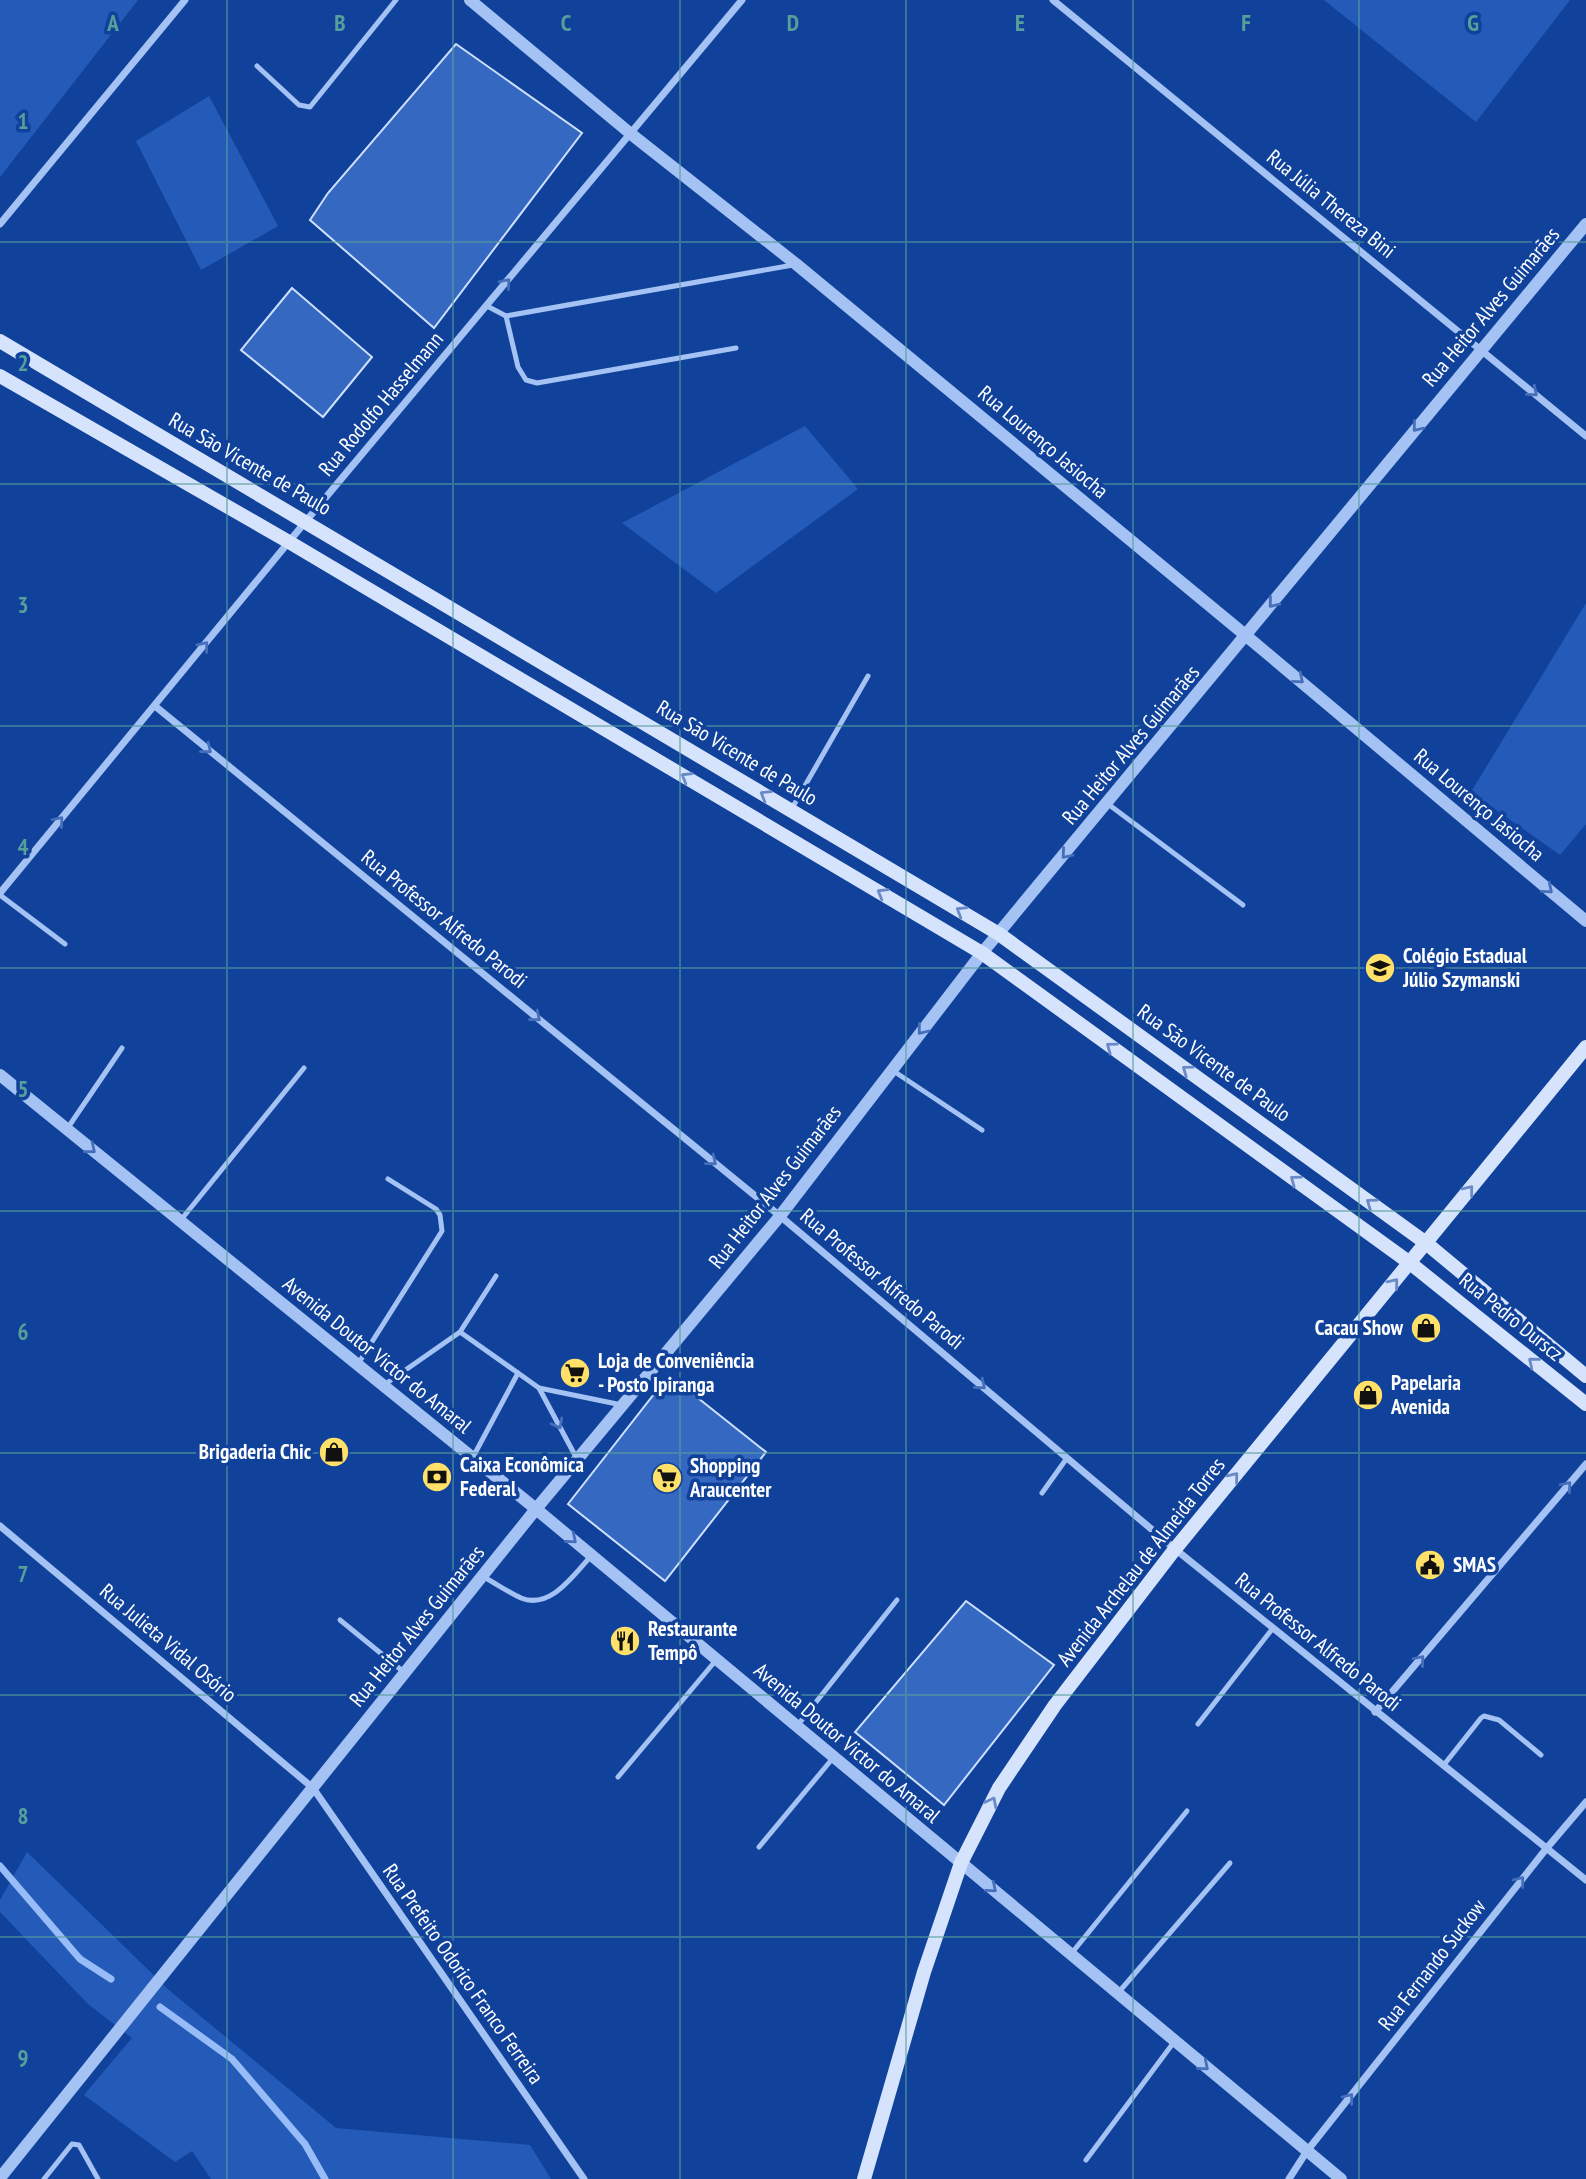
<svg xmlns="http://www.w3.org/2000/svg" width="1586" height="2179" viewBox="0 0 1586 2179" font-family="'PT Sans Narrow',sans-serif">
<rect width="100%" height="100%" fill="#11429b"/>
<g fill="#245bb9">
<polygon points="0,0 138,0 0,177"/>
<polygon points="1324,0 1570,0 1476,122"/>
<polygon points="209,96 278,226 201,270 136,141"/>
<polygon points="805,426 858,489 716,593 622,523"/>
<polygon points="1586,603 1586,824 1560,855 1471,792"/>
<polygon points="27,1852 170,1991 336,2128 530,2145 551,2179 211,2179 192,2151 175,2162 84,2095 132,2038 88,2004 0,1912 0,1900"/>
</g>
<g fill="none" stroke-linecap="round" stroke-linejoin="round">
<g stroke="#97bcf7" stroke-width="7">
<polyline points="0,1866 80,1959 111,1979"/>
<polyline points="160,2007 232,2059 305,2144 325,2179"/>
</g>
</g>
<g fill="#3569c1" stroke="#cee0fe" stroke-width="2">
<polygon points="456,44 582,133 434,328 310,220 328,193"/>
<polygon points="292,288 372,357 323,417 241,350"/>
<polygon points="669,1375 766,1452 665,1581 568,1504"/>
<polygon points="966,1601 1054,1665 944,1805 855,1732"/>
</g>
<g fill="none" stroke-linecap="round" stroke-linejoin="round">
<g stroke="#a5c2f4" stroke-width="5">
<polyline points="257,66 299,105 310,107 396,0"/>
<polyline points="487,306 506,316 793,265"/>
<polyline points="506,316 518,367 526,380 537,383 736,348"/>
<polyline points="1108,804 1243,905"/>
<polyline points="791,810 868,676"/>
<polyline points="0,895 65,944"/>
<polyline points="892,1070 982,1130"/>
<polyline points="67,1129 122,1048"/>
<polyline points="180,1221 304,1068"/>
<polyline points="460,1332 496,1276"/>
<polyline points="358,1364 442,1231 440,1215 436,1209 388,1179"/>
<polyline points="518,1373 539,1388 622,1405"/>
<polyline points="384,1385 460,1332 518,1373 473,1457"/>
<polyline points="539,1388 577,1459"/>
<polyline points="1042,1493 1067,1458"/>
<path d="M482,1576C495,1583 508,1592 521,1598C551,1610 574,1574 592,1555"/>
<polyline points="340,1620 405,1673"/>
<polyline points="1198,1724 1273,1628"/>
<polyline points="797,1726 897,1600"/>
<polyline points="1443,1766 1481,1718 1484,1716 1499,1720 1541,1755"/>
<polyline points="618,1777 717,1659"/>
<polyline points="759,1847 833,1758"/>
<polyline points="1071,1954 1187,1811"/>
<polyline points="1118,1993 1230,1863"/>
<polyline points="1086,2160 1174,2042"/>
<polyline points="44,2179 72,2144 79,2145 98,2179"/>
</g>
<g stroke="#a5c2f4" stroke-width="7">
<polyline points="1053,0 1586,436"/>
<polyline points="0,224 185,0"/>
<polyline points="155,706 780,1216 1175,1549 1586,1880"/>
<polyline points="0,893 306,521 742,0"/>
<polyline points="0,1526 313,1788 584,2179"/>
<polyline points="1375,1712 1586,1464"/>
<polyline points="1289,2179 1307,2151 1546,1849 1586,1802"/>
</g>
<g stroke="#a5c2f4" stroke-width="12">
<polyline points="470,0 631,134 796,264 1238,629 1586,921"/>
<polyline points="0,1075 536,1509 1341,2179"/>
<polyline points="0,2178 536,1509 780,1216 982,953 1586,224"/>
</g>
<g stroke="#d5e3fd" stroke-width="14">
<polyline points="0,341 999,934 1426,1243 1586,1376"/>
<polyline points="0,376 289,542 982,953 1410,1263 1586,1404"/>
<polyline points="864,2179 924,1972 961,1863 999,1788 1055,1705 1175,1549 1586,1047"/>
</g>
</g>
<defs><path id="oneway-chevron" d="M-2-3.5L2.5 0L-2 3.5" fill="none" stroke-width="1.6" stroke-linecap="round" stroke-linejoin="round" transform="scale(1.75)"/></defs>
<g stroke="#456fba">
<use href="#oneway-chevron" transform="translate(506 283) rotate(-50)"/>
<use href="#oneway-chevron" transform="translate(1533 392) rotate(40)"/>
<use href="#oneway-chevron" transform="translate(1417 427) rotate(129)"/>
<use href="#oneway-chevron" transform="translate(1273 603) rotate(129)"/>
<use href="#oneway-chevron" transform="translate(204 646) rotate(-51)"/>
<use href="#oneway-chevron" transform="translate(1299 679) rotate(40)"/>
<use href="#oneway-chevron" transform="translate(207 749) rotate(39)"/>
<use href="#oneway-chevron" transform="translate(59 821) rotate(-50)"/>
<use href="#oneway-chevron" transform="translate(1066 854) rotate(130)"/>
<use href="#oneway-chevron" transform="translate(1548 889) rotate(40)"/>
<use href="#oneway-chevron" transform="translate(536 1017) rotate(39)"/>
<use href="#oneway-chevron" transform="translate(922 1030) rotate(128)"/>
<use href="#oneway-chevron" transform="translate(91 1149) rotate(39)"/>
<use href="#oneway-chevron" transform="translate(712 1161) rotate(39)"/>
<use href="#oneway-chevron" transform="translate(981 1385) rotate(40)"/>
<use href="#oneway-chevron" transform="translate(558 1424) rotate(62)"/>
<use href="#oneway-chevron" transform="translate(1567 1486) rotate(-50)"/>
<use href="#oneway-chevron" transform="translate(572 1539) rotate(40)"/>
<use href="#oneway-chevron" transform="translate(1420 1660) rotate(-50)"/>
<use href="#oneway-chevron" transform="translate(1520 1881) rotate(-52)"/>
<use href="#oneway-chevron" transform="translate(992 1888) rotate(40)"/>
<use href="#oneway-chevron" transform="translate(1204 2066) rotate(40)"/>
<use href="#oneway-chevron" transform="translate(1349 2098) rotate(-52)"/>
</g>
<g stroke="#698ac7">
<use href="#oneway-chevron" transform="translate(686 777) rotate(-149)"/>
<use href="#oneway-chevron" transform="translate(765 795) rotate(-149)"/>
<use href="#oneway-chevron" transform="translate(882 893) rotate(-149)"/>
<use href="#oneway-chevron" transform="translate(961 911) rotate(-149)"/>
<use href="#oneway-chevron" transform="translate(1111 1047) rotate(-144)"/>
<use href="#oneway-chevron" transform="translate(1187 1070) rotate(-144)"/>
<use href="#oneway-chevron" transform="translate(1295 1180) rotate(-144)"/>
<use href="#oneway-chevron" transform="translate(1469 1190) rotate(-51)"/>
<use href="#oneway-chevron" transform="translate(1371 1203) rotate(-144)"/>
<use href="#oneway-chevron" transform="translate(1394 1283) rotate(-51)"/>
<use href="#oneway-chevron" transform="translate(1533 1362) rotate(-141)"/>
<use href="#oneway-chevron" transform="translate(1234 1477) rotate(-51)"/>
<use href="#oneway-chevron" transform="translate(992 1802) rotate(-63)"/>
</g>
<path fill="none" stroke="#579f9a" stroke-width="2" stroke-opacity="0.55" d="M227,0V2179M453,0V2179M680,0V2179M906,0V2179M1133,0V2179M1359,0V2179M0,242H1586M0,484H1586M0,726H1586M0,968H1586M0,1211H1586M0,1453H1586M0,1695H1586M0,1937H1586"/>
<defs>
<g id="university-disc" transform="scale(1.575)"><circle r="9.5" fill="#ffe069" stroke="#11429b"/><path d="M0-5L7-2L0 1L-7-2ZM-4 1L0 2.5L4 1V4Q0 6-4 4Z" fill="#111"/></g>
<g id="shop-disc" transform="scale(1.575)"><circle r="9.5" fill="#ffe069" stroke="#11429b"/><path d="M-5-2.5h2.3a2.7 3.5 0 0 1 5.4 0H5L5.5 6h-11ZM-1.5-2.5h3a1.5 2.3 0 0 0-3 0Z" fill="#111"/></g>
<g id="supermarket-disc" transform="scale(1.575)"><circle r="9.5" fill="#ffe069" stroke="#11429b"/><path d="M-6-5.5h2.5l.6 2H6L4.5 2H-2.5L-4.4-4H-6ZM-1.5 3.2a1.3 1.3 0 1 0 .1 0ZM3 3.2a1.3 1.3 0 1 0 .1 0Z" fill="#111"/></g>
<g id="bank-disc" transform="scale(1.575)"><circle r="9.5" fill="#ffe069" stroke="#11429b"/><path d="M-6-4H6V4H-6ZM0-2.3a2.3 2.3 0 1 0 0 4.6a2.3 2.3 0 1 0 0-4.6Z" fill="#111"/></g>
<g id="civic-disc" transform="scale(1.575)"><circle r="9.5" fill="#ffe069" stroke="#11429b"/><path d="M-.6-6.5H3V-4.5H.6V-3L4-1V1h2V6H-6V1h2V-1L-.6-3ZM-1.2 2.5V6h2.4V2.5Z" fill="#111"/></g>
<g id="restaurant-disc" transform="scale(1.575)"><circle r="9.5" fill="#ffe069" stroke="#11429b"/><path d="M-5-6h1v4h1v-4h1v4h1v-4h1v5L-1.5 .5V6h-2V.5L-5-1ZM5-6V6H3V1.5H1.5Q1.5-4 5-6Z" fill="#111"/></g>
</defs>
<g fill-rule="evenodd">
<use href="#university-disc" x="1380" y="968"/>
<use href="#shop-disc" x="1426" y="1328"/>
<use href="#supermarket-disc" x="575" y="1373"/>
<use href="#shop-disc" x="1368" y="1395"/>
<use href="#shop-disc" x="334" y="1452"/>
<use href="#bank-disc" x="437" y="1477"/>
<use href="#supermarket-disc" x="667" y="1478"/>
<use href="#civic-disc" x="1430" y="1565"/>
<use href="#restaurant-disc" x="625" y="1641"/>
</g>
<g text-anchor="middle" stroke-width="7" stroke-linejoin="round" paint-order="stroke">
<g font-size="21" fill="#fff" stroke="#11429b">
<text transform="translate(1331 204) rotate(39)" y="7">Rua Júlia Thereza Bini</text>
<text transform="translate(1491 307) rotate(-50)" y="7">Rua Heitor Alves Guimarães</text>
<text transform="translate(381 404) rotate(-50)" y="7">Rua Rodolfo Hasselmann</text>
<text transform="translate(1043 442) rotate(40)" y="7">Rua Lourenço Jasiocha</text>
<text transform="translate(250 464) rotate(30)" y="7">Rua São Vicente de Paulo</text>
<text transform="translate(1131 745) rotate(-50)" y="7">Rua Heitor Alves Guimarães</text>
<text transform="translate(737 753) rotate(31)" y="7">Rua São Vicente de Paulo</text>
<text transform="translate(1479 805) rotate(40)" y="7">Rua Lourenço Jasiocha</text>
<text transform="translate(444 919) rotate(39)" y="7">Rua Professor Alfredo Parodi</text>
<text transform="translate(1214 1063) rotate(36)" y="7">Rua São Vicente de Paulo</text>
<text transform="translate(775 1187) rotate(-52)" y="7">Rua Heitor Alves Guimarães</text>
<text transform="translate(882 1279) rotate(40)" y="7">Rua Professor Alfredo Parodi</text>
<text transform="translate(1511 1317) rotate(39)" y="7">Rua Pedro Durscz</text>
<text transform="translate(377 1355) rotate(39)" y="7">Avenida Doutor Victor do Amaral</text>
<text transform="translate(1141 1562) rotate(-52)" y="7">Avenida Archelau de Almeida Torres</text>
<text transform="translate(417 1626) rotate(-51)" y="7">Rua Heitor Alves Guimarães</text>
<text transform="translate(1318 1642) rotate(39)" y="7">Rua Professor Alfredo Parodi</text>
<text transform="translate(168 1643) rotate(40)" y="7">Rua Julieta Vidal Osório</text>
<text transform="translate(847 1743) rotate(40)" y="7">Avenida Doutor Victor do Amaral</text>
<text transform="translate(1432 1965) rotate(-52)" y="7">Rua Fernando Suckow</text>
<text transform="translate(463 1974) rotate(55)" y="7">Rua Prefeito Odorico Franco Ferreira</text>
</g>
<g font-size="21" font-weight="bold" fill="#fff" stroke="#11429b" text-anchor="start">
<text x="1403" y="963">Colégio Estadual<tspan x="1403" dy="24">Júlio Szymanski</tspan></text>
<text x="1403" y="1335" text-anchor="end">Cacau Show</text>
<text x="598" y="1368">Loja de Conveniência<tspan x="598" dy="24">- Posto Ipiranga</tspan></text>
<text x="1391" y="1390">Papelaria<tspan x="1391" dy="24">Avenida</tspan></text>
<text x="311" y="1459" text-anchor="end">Brigaderia Chic</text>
<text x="460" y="1472">Caixa Econômica<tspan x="460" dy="24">Federal</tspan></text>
<text x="690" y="1473">Shopping<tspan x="690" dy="24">Araucenter</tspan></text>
<text x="1453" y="1572">SMAS</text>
<text x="648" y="1636">Restaurante<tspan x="648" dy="24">Tempô</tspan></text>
</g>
</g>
<g font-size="23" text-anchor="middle" font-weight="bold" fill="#579f9a" stroke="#11429b" stroke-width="7" stroke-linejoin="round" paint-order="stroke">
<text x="113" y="31">A</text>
<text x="340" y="31">B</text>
<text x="566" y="31">C</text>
<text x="793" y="31">D</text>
<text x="1020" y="31">E</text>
<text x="1246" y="31">F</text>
<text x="1473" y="31">G</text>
<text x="23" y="129">1</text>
<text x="23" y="371">2</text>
<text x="23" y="613">3</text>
<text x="23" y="855">4</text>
<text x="23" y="1097">5</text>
<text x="23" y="1340">6</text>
<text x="23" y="1582">7</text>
<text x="23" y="1824">8</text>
<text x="23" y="2066">9</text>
</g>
</svg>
